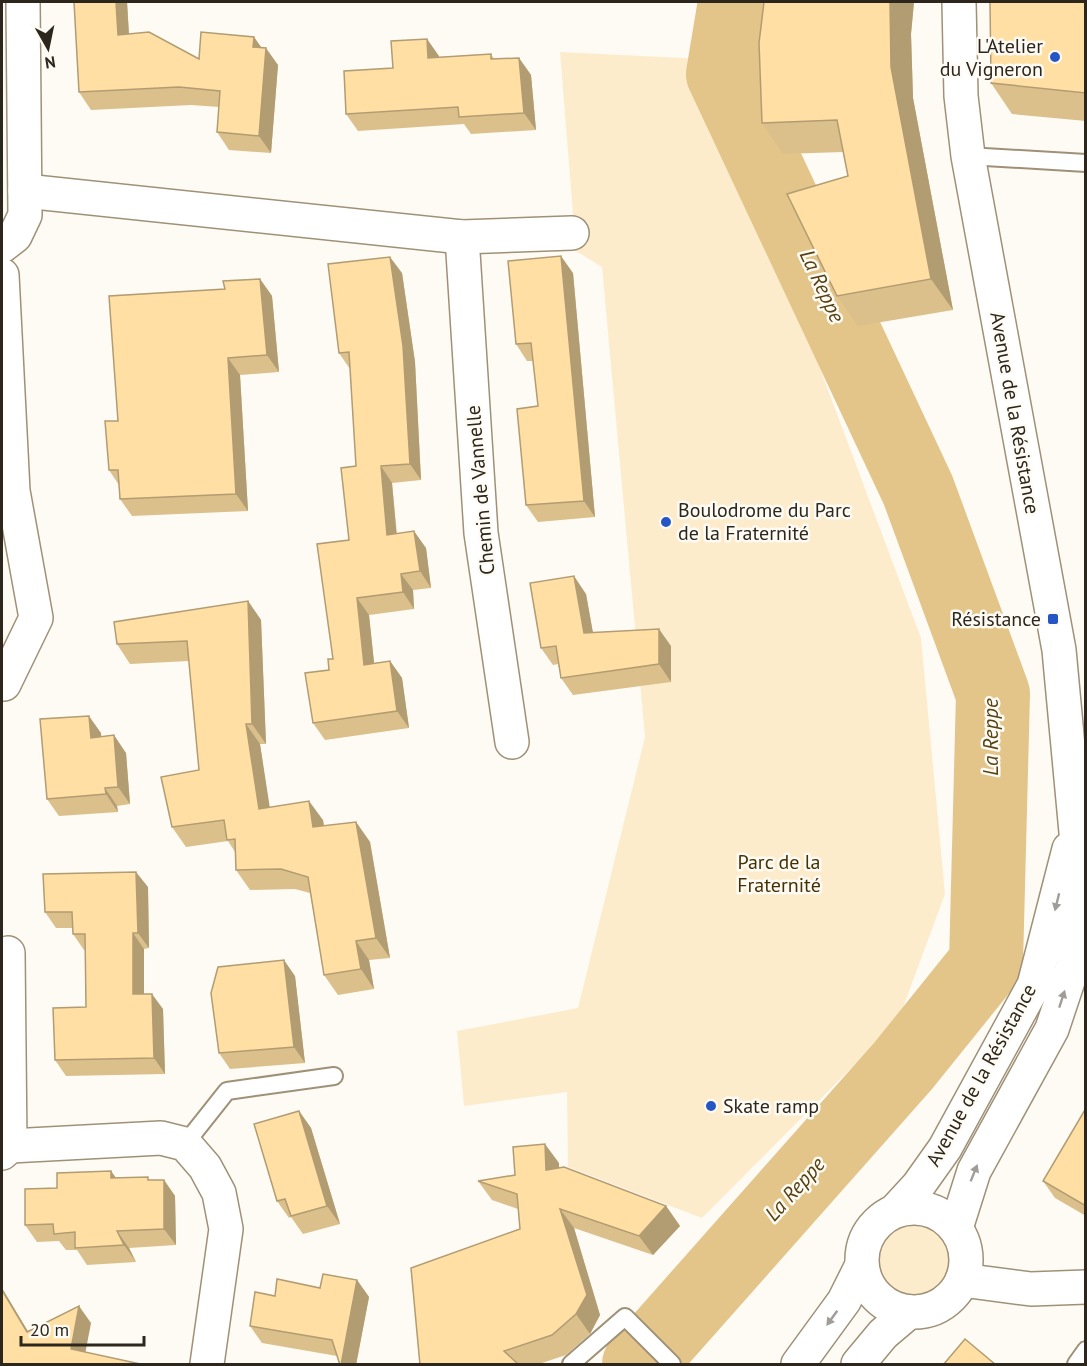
<svg xmlns="http://www.w3.org/2000/svg" width="1087" height="1366" viewBox="0 0 1087 1366" font-family="'PT Sans',sans-serif">
<rect width="100%" height="100%" fill="#fefbf5"/>
<g fill="#fdeccc">
<polygon points="560,52 704,59 921,638 945,894 898,1021 702,1218 568,1167 567,1092 464,1106 457,1031 578,1008 645,737 602,267 576,251"/>
<circle cx="914" cy="1260" r="52"/>
</g>
<g fill="none" stroke-linecap="round" stroke-linejoin="round">
<polyline stroke="#e3c489" stroke-width="74" points="639,1364 903,1066 986,963 993,694 918,490 723,74 735,2"/>
<g stroke="#9f9177" stroke-width="20">
<g id="lane">
<polyline points="968,156 1086,163"/>
<polyline points="185,1144 227,1091 334,1076"/>
<polyline points="571,1364 625,1317 672,1364"/>
<polyline points="1076,1364 1086,1350"/>
</g>
</g>
<g stroke="#9f9177" stroke-width="36">
<g id="street">
<polyline points="25,191 462,237 572,233"/>
<polyline points="462,237 481,533 512,742"/>
<polyline points="2,246 15,236 25,215 23,2"/>
<polyline points="2,275 13,491 36,618 4,684"/>
<polyline points="10,1146 161,1138 185,1144 205,1167 219,1193 226,1229 207,1364"/>
<polyline points="2,1153 10,1146 8,953"/>
</g>
</g>
<g stroke="#9f9177" stroke-width="36">
<g id="secondary">
<circle cx="914" cy="1260" r="52"/>
<polyline points="895,1211 918,1186 945,1148 1034,985 1069,849"/>
<polyline points="956,1228 974,1171 1052,1029 1072,969 1083,907 1059,650 968,156 961,96 959,2"/>
<polyline points="962,1280 1031,1289 1086,1287"/>
<polyline points="798,1364 844,1301 861,1267"/>
<polyline points="858,1364 883,1334 909,1312"/>
</g>
</g>
<use href="#lane" stroke="#fff" stroke-width="16"/>
<use href="#street" stroke="#fff" stroke-width="33"/>
<use href="#secondary" stroke="#fff" stroke-width="33"/>
</g>
<g fill="#dbc08c">
<polygon points="127,2 129,34 199,59 254,37 261,48 278,65 271,153 229,150 217,132 219,107 191,105 91,110 79,92"/>
<polygon points="764,2 914,2 911,34 913,98 953,310 858,326 837,296 848,176 843,152 783,154 762,123"/>
<polygon points="1086,2 1086,121 1012,114 991,83"/>
<polygon points="427,39 439,57 491,54 494,59 519,58 531,75 536,130 471,134 464,124 358,131 346,114 393,68"/>
<polygon points="402,273 415,362 421,480 392,483 397,534 426,548 431,588 413,590 414,609 369,615 374,663 390,661 402,678 409,728 325,740 313,723 329,670 333,659 349,540 356,466 350,369 339,353"/>
<polygon points="573,273 595,517 538,522 526,505 538,406 533,361 527,361 516,344"/>
<polygon points="260,279 272,296 279,372 240,375 248,511 132,516 120,499 119,485 109,470 118,421 225,289"/>
<polygon points="586,594 593,633 671,646 671,682 573,695 561,678 558,664 553,665 541,648"/>
<polygon points="248,601 261,620 266,744 260,744 269,807 323,820 324,826 356,822 370,842 390,958 369,960 374,989 338,995 324,975 310,893 295,889 250,890 236,870 235,852 228,841 186,847 172,827 199,770 189,661 130,664 117,644"/>
<polygon points="101,733 101,737 126,753 130,804 117,806 118,812 59,816 47,799"/>
<polygon points="148,887 149,948 144,949 144,994 163,1009 165,1074 66,1076 55,1060 86,1007 85,950 84,950 73,934 73,928 56,928 45,912"/>
<polygon points="295,976 305,1063 230,1069 219,1053"/>
<polygon points="1086,1108 1086,1216 1055,1198 1043,1181"/>
<polygon points="299,1111 311,1128 340,1224 303,1234 291,1217 289,1218 277,1201"/>
<polygon points="559,1163 559,1168 666,1206 680,1226 653,1255 574,1228 600,1315 590,1334 566,1355 536,1365 420,1365 520,1229 518,1209 492,1200 478,1181 515,1175"/>
<polygon points="111,1171 116,1178 151,1180 164,1180 175,1196 176,1245 129,1248 136,1262 87,1265 77,1250 66,1250 59,1241 37,1242 25,1225 57,1188"/>
<polygon points="357,1280 369,1297 356,1365 340,1365 337,1356 262,1343 250,1326 275,1296"/>
</g>
<g fill="#b29c72">
<polygon points="116,2 127,2 130,52 118,35"/>
<polygon points="890,2 914,2 911,34 913,98 953,310 931,279 891,67"/>
<polygon points="254,37 266,54 266,48 278,65 271,153 259,136 253,47"/>
<polygon points="427,39 439,56 440,75 428,58"/>
<polygon points="519,58 531,75 536,130 524,113"/>
<polygon points="561,256 573,273 595,517 584,501"/>
<polygon points="390,257 402,273 415,362 421,480 410,464"/>
<polygon points="260,279 272,296 279,372 267,355"/>
<polygon points="228,358 240,375 248,511 236,494"/>
<polygon points="381,466 392,483 398,552 387,535"/>
<polygon points="414,531 426,548 431,588 420,571"/>
<polygon points="401,574 413,590 414,609 403,592"/>
<polygon points="574,576 586,594 596,650 584,633"/>
<polygon points="357,598 369,615 376,681 364,665"/>
<polygon points="248,601 261,620 266,744 252,724"/>
<polygon points="659,629 671,646 671,682 659,664"/>
<polygon points="390,661 402,678 409,728 397,711"/>
<polygon points="89,716 101,733 103,755 91,738"/>
<polygon points="246,724 260,744 273,828 259,809"/>
<polygon points="114,735 126,753 130,804 118,787"/>
<polygon points="105,788 117,806 118,812 106,794"/>
<polygon points="309,801 323,820 327,847 313,827"/>
<polygon points="356,822 370,842 390,958 376,938"/>
<polygon points="136,872 148,887 149,948 138,933"/>
<polygon points="133,933 144,949 144,1010 133,994"/>
<polygon points="356,941 369,960 374,989 361,969"/>
<polygon points="284,960 295,976 305,1063 294,1047"/>
<polygon points="152,994 163,1009 165,1074 154,1058"/>
<polygon points="299,1111 311,1128 340,1224 327,1206"/>
<polygon points="545,1144 559,1163 559,1189 546,1170"/>
<polygon points="111,1171 123,1188 111,1178"/>
<polygon points="164,1180 175,1196 176,1245 164,1229"/>
<polygon points="666,1206 680,1226 653,1255 639,1236"/>
<polygon points="560,1209 574,1228 600,1315 590,1334 576,1314"/>
<polygon points="117,1231 129,1248 136,1262 124,1245"/>
<polygon points="357,1280 369,1297 356,1365 341,1365"/>
<polygon points="2,1288 38,1348 27,1332 2,1290"/>
<polygon points="79,1306 91,1323 83,1365 71,1349"/>
</g>
<g fill="#ffdfa3" stroke="#b29c72" stroke-width="1.5">
<polygon points="74,2 116,2 118,35 149,32 199,59 201,32 254,37 253,47 266,48 259,136 217,132 220,91 179,87 79,92"/>
<polygon points="764,2 890,2 891,67 931,279 837,296 787,194 848,176 837,120 762,123 759,43"/>
<polygon points="990,2 1086,2 1086,93 991,83"/>
<polygon points="427,39 428,58 491,54 491,59 519,58 524,113 459,117 458,107 346,114 344,71 393,68 391,41"/>
<polygon points="561,256 584,501 526,505 517,409 538,406 531,343 516,344 508,261"/>
<polygon points="390,257 403,346 410,464 381,466 387,535 414,531 420,571 401,574 403,592 357,598 364,665 390,661 397,711 313,723 305,673 329,670 328,659 333,659 317,544 349,540 341,468 356,466 349,352 339,353 328,264"/>
<polygon points="260,279 267,355 228,358 236,494 120,499 118,470 109,470 105,421 118,421 109,296 225,289 223,281"/>
<polygon points="574,576 584,633 659,629 659,664 561,678 556,646 541,648 530,583"/>
<polygon points="248,601 252,724 246,724 259,809 309,801 313,827 356,822 376,938 356,941 361,969 324,975 308,877 281,869 236,870 235,839 227,840 224,820 172,827 161,777 199,770 187,641 117,644 114,622"/>
<polygon points="89,716 91,738 114,735 118,787 105,788 106,794 47,799 40,719"/>
<polygon points="136,872 138,933 133,933 133,994 152,994 154,1058 55,1060 53,1008 86,1007 85,934 73,934 72,912 45,912 43,874"/>
<polygon points="284,960 294,1047 219,1053 211,993 218,967"/>
<polygon points="1086,1108 1086,1206 1043,1181"/>
<polygon points="299,1111 327,1206 291,1216 285,1199 277,1201 254,1124"/>
<polygon points="545,1144 546,1170 564,1167 666,1206 639,1236 560,1209 587,1295 576,1314 552,1335 504,1351 519,1365 420,1365 411,1268 520,1229 517,1194 478,1181 515,1175 513,1147"/>
<polygon points="111,1171 111,1178 148,1177 148,1180 164,1180 164,1229 117,1231 124,1245 75,1248 75,1232 54,1234 53,1224 25,1225 25,1189 57,1188 57,1173"/>
<polygon points="323,1274 357,1280 341,1365 340,1365 332,1340 250,1326 255,1292 275,1296 277,1279 320,1288"/>
<polygon points="2,1290 27,1332 79,1306 71,1349 145,1365 2,1365"/>
<polygon points="965,1339 996,1365 943,1365"/>
</g>
<defs><path id="oneway-solid" d="M-6-.8H1V-3.2L6.5 0L1 3.2V.8H-6Z" transform="scale(1.5)"/></defs>
<g fill="#a09d99">
<use href="#oneway-solid" transform="translate(1057 902) rotate(104)"/>
<use href="#oneway-solid" transform="translate(1062 999) rotate(-72)"/>
<use href="#oneway-solid" transform="translate(974 1173) rotate(-68)"/>
<use href="#oneway-solid" transform="translate(832 1318) rotate(126)"/>
</g>
<g fill="#2556c4" stroke="#fefbf5" stroke-width="2">
<circle cx="1055" cy="57" r="6"/>
<circle cx="666" cy="522" r="6"/>
<rect x="1047" y="613" width="12" height="12" rx="3"/>
<circle cx="711" cy="1106" r="6"/>
</g>
<g text-anchor="middle" stroke-width="5" stroke-linejoin="round" paint-order="stroke">
<g font-size="20" fill="#2c261c" stroke="#fefbf5" text-anchor="end">
<text x="1043" y="53">L'Atelier<tspan x="1043" dy="23">du Vigneron</tspan></text>
<text x="678" y="517" text-anchor="start">Boulodrome du Parc<tspan x="678" dy="23">de la Fraternité</tspan></text>
<text x="1041" y="626">Résistance</text>
<text x="723" y="1113" text-anchor="start">Skate ramp</text>
</g>
<g font-size="20" fill="#2c261c" stroke="#fefbf5">
<text transform="translate(1015 413) rotate(80)" y="7">Avenue de la Résistance</text>
<text transform="translate(480 490) rotate(-95)" y="7">Chemin de Vannelle</text>
<text transform="translate(981 1075) rotate(-61)" y="7">Avenue de la Résistance</text>
</g>
<g font-size="20" fill="#453000" stroke="#fefbf5">
<text x="779" y="869">Parc de la<tspan x="779" dy="23">Fraternité</tspan></text>
</g>
<g font-size="21" font-style="italic" fill="#564112" stroke="#fefbf5">
<text transform="translate(822 286) rotate(65)" y="7">La Reppe</text>
<text transform="translate(991 737) rotate(-90)" y="7">La Reppe</text>
<text transform="translate(795 1189) rotate(-48)" y="7">La Reppe</text>
</g>
</g>
<rect width="1087" height="1366" fill="none" stroke="#2c261c" stroke-width="6"/>
<g transform="translate(48 48) rotate(171)" stroke="#fefbf5" stroke-width="4.5" paint-order="stroke">
<path d="M0-4.5L10 22L0 15L-10 22Z" fill="#2c261c"/>
<text y="-9" font-size="16" font-weight="bold" text-anchor="middle" fill="#2c261c">N</text>
</g>
<path d="M21 1336v9h123v-9" fill="none" stroke="#2c261c" stroke-width="3"/>
<text x="30" y="1336" font-size="18" fill="#2c261c" stroke="#fefbf5" stroke-width="4.5" paint-order="stroke">20 m</text>
</svg>
